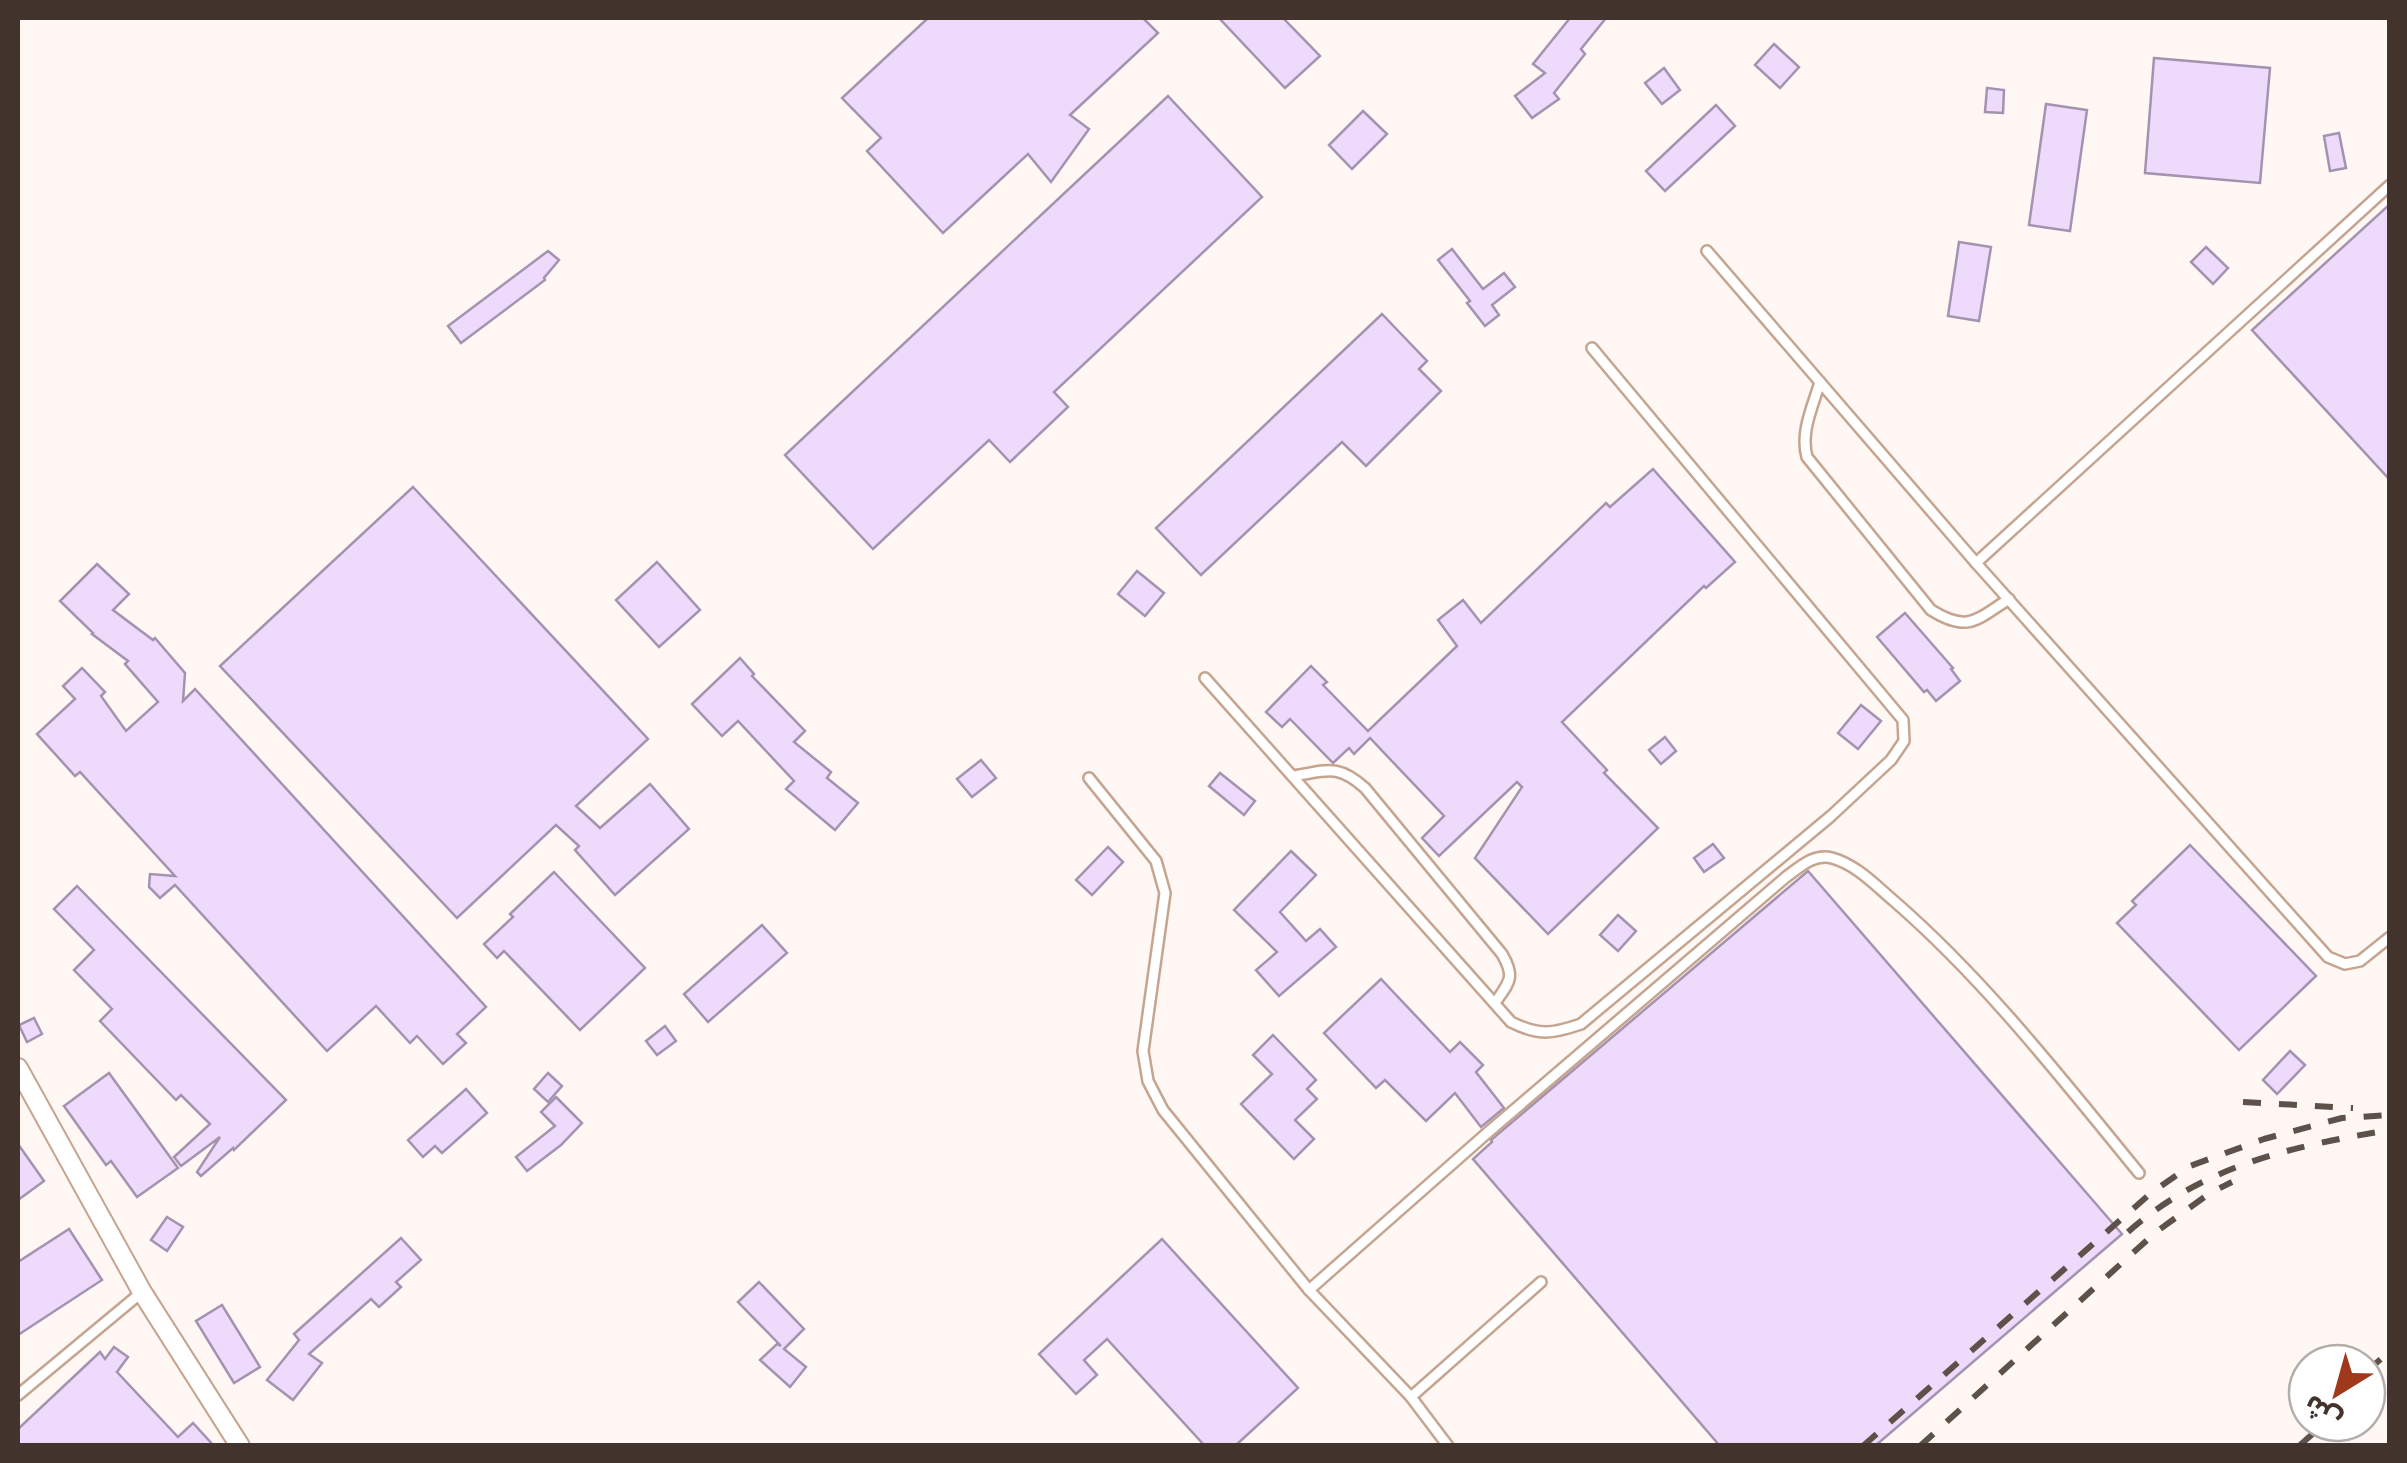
<svg xmlns="http://www.w3.org/2000/svg" width="2407" height="1463" viewBox="0 0 2407 1463" font-family="'Work Sans','Noto Sans Arabic',sans-serif">
<rect width="100%" height="100%" fill="#fef7f3"/>
<g fill="#eedafb" stroke="#a592b1" stroke-width="2.5">
<polygon points="928,18 1143,18 1158,33 1070,115 1089,129 1051,182 1028,154 943,233 867,151 881,138 842,98"/>
<polygon points="1219,18 1283,18 1320,56 1285,88"/>
<polygon points="1570,18 1606,18 1581,49 1585,54 1554,93 1559,99 1532,118 1515,96 1545,73 1533,64"/>
<polygon points="1774,44 1799,67 1780,88 1755,65"/>
<polygon points="2154,58 2270,68 2260,183 2145,173"/>
<polygon points="1664,68 1680,90 1662,104 1645,83"/>
<polygon points="1987,88 2004,90 2003,113 1985,112"/>
<polygon points="1168,96 1262,197 1054,392 1068,407 1010,462 989,440 873,549 785,455"/>
<polygon points="2046,104 2087,110 2070,231 2029,225"/>
<polygon points="1716,105 1735,126 1665,191 1646,171"/>
<polygon points="1363,111 1387,134 1352,169 1329,145"/>
<polygon points="2339,133 2346,168 2330,171 2324,136"/>
<polygon points="2390,204 2390,480 2252,330"/>
<polygon points="1959,242 1991,247 1979,321 1948,316"/>
<polygon points="2206,247 2228,268 2213,284 2191,262"/>
<polygon points="1452,249 1483,289 1504,273 1515,287 1492,305 1499,315 1485,326 1467,303 1470,301 1438,260"/>
<polygon points="548,251 559,260 544,278 545,280 461,343 448,326"/>
<polygon points="1382,314 1427,361 1419,369 1441,391 1366,466 1342,442 1201,575 1156,528"/>
<polygon points="1653,469 1735,562 1706,588 1704,586 1562,722 1607,770 1604,773 1658,828 1548,934 1475,858 1522,787 1517,782 1439,856 1422,838 1444,816 1370,738 1354,754 1349,748 1333,763 1290,719 1282,727 1266,712 1311,666 1327,682 1323,685 1368,731 1457,646 1438,620 1463,600 1481,623 1606,503 1610,507"/>
<polygon points="413,487 648,739 576,806 600,828 650,784 689,829 615,895 575,850 579,846 556,825 457,918 220,666"/>
<polygon points="657,562 700,610 659,647 616,600"/>
<polygon points="97,564 129,594 113,610 153,640 155,638 185,673 183,701 195,689 486,1007 457,1034 466,1043 443,1064 417,1036 410,1043 376,1006 327,1051 175,885 160,898 149,887 150,874 175,876 80,772 75,776 37,734 75,699 63,686 82,668 105,692 101,696 126,731 158,702 125,664 128,661 92,634 93,633 60,601"/>
<polygon points="1137,571 1164,593 1145,616 1118,594"/>
<polygon points="1905,613 1953,668 1951,669 1960,681 1936,701 1927,690 1924,692 1877,637"/>
<polygon points="740,658 754,674 752,676 805,731 794,742 831,772 827,778 858,803 835,830 786,789 794,781 738,721 722,736 692,704"/>
<polygon points="1861,705 1881,721 1858,749 1838,733"/>
<polygon points="1665,737 1676,751 1661,764 1649,750"/>
<polygon points="981,760 996,778 972,797 957,779"/>
<polygon points="1220,773 1255,801 1244,815 1209,786"/>
<polygon points="1713,844 1724,858 1704,872 1694,858"/>
<polygon points="2190,845 2316,976 2239,1050 2117,923 2136,905 2132,901"/>
<polygon points="1108,847 1123,862 1092,895 1076,880"/>
<polygon points="1291,851 1316,875 1280,912 1306,941 1320,929 1336,947 1279,996 1256,970 1277,952 1234,910"/>
<polygon points="1808,871 2122,1234 1875,1446 1720,1446 1473,1159 1492,1142 1491,1140"/>
<polygon points="554,872 645,968 580,1030 504,951 497,958 484,944 513,917 510,914"/>
<polygon points="77,886 286,1100 234,1150 233,1148 201,1176 197,1172 220,1137 181,1166 174,1157 210,1124 181,1095 176,1100 100,1021 112,1009 74,970 94,950 54,909"/>
<polygon points="1618,915 1636,931 1618,951 1600,935"/>
<polygon points="762,925 787,953 708,1022 684,994"/>
<polygon points="1381,979 1450,1052 1460,1042 1483,1065 1476,1072 1504,1108 1481,1127 1455,1093 1426,1121 1385,1080 1376,1088 1324,1033"/>
<polygon points="34,1018 42,1034 27,1042 19,1025"/>
<polygon points="665,1026 676,1041 657,1055 646,1041"/>
<polygon points="1273,1035 1316,1080 1307,1089 1317,1099 1295,1120 1314,1139 1294,1159 1241,1104 1272,1074 1253,1055"/>
<polygon points="2290,1051 2305,1065 2277,1094 2263,1080"/>
<polygon points="109,1073 178,1168 137,1197 111,1161 106,1165 64,1106"/>
<polygon points="548,1073 562,1086 548,1102 534,1089"/>
<polygon points="466,1089 487,1113 442,1153 435,1146 423,1157 408,1140"/>
<polygon points="556,1097 582,1123 561,1145 527,1171 516,1157 555,1126 541,1112"/>
<polygon points="18,1144 44,1181 18,1200"/>
<polygon points="167,1217 183,1227 167,1251 151,1240"/>
<polygon points="69,1229 102,1280 18,1335 18,1262"/>
<polygon points="401,1238 421,1260 396,1282 401,1287 379,1307 371,1299 309,1354 322,1363 293,1400 267,1380 299,1340 294,1334"/>
<polygon points="1162,1239 1298,1388 1235,1446 1205,1446 1107,1339 1084,1360 1097,1375 1076,1394 1039,1354"/>
<polygon points="759,1282 804,1329 784,1349 806,1367 790,1387 760,1360 777,1344 781,1346 738,1302"/>
<polygon points="222,1305 260,1367 234,1383 196,1321"/>
<polygon points="114,1347 128,1357 117,1372 178,1437 193,1423 214,1446 18,1446 18,1429 100,1352 105,1359"/>
</g>
<g fill="none" stroke-linecap="round" stroke-linejoin="round">
<g stroke="#c6a590" stroke-width="14">
<g id="service">
<polyline points="1707,251 1976,563 2328,957 2345,964 2360,961 2390,937"/>
<path d="M1820,382C1813,406 1800,432 1807,457L1931,610C1968,633 1976,620 2009,599"/>
<polyline points="1976,563 2390,185"/>
<path d="M1205,678L1511,1022C1539,1036 1552,1034 1581,1024L1831,816L1891,760L1904,741L1903,720L1592,348"/>
<path d="M1293,776C1327,771 1337,763 1365,788L1502,954C1516,978 1509,982 1495,1003"/>
<polyline points="1089,778 1156,861 1165,893 1143,1051 1148,1081 1163,1110 1309,1290 1411,1397 1448,1446"/>
<path d="M1309,1290L1486,1134L1786,877C1800,867 1814,853 1832,858C1857,865 1875,885 1894,901C1986,981 2062,1079 2139,1173"/>
<polyline points="18,1395 142,1292"/>
<polyline points="1411,1397 1541,1282"/>
</g>
</g>
<g stroke="#c6a590" stroke-width="22">
<polyline id="minor" points="18,1068 142,1292 240,1446"/>
</g>
<use href="#service" stroke="#fff" stroke-width="9"/>
<use href="#minor" stroke="#fff" stroke-width="18"/>
<g stroke="#5d5149" stroke-width="6" stroke-dasharray="18 18" stroke-linecap="butt">
<polyline points="2243,1102 2353,1108"/>
<path d="M2128,1232C2204,1165 2293,1146 2390,1130"/>
<polyline points="2367,1371 2390,1351"/>
<polyline points="2367,1403 2390,1384"/>
<polyline points="1863,1446 2151,1193 2190,1166 2264,1139 2342,1118 2390,1115"/>
<polyline points="1920,1446 2156,1232 2210,1193 2232,1182"/>
<polyline points="2299,1446 2325,1423"/>
</g>
</g>
<rect width="2407" height="1463" fill="none" stroke="#42342c" stroke-width="40"/>
<g transform="translate(2337 1393) rotate(217)"><circle r="48" fill="#ffffff" stroke="#b3aeab" stroke-width="2.5"/>
<path d="M0-8L18 38L0 25L-18 38Z" fill="#a0381b"/>
<text y="-15" font-size="28" font-weight="bold" text-anchor="middle" fill="#42342c">ش</text>
</g>
</svg>
